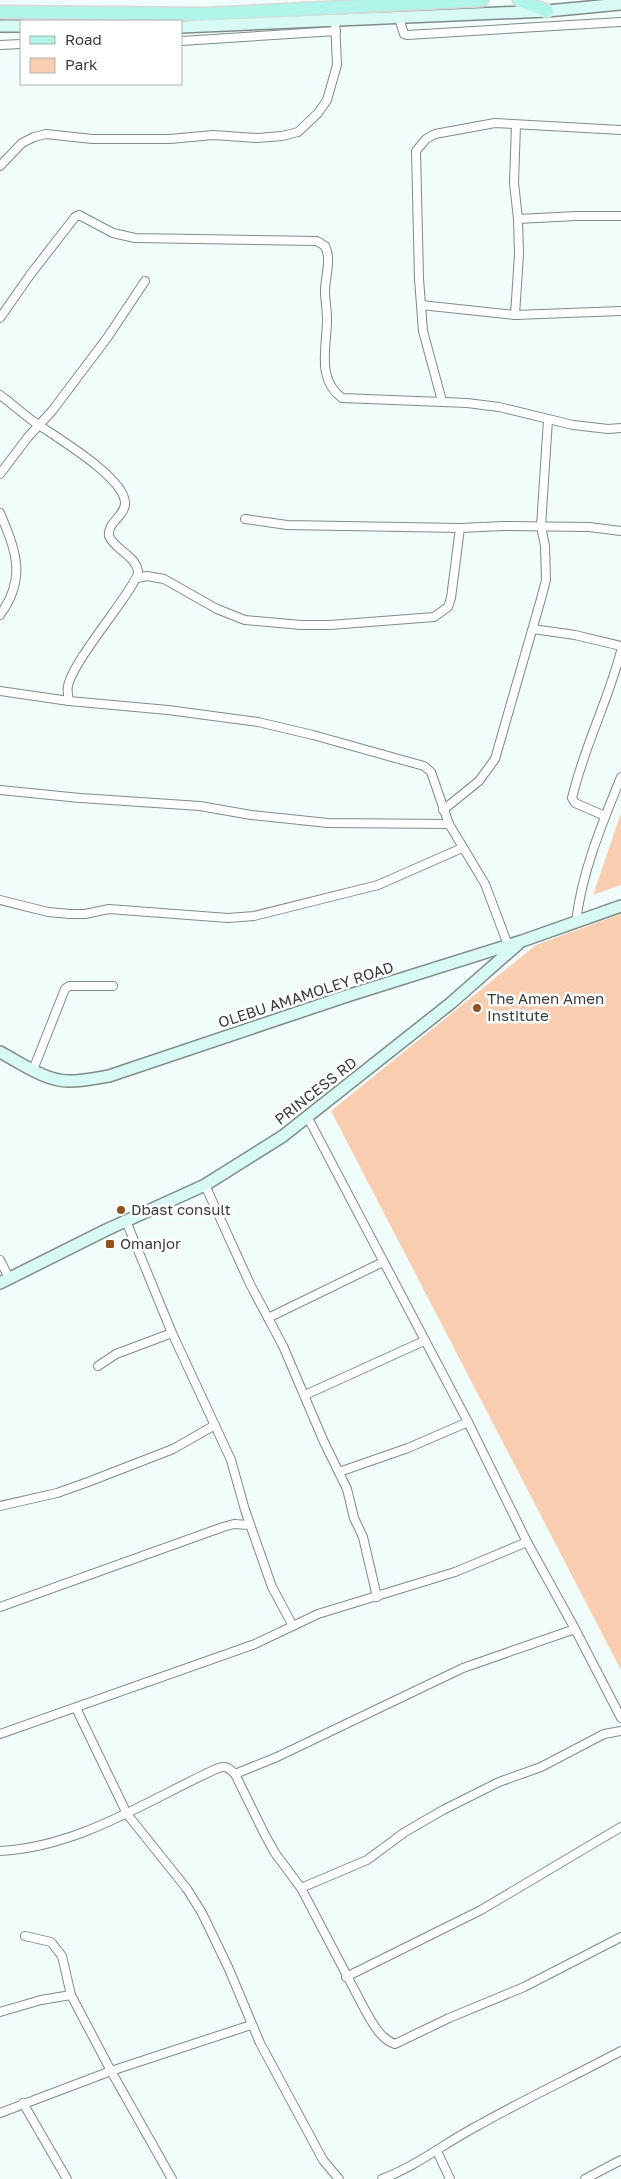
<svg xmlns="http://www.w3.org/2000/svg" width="621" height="2179" viewBox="0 0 621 2179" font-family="'Golos Text',sans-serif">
<rect width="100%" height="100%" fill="#f0fdfa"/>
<g fill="#f9cdb0">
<polygon points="621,813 621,885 593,895"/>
<polygon points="621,914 621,1670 331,1111 536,945"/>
</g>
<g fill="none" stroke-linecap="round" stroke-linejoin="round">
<g stroke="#808b88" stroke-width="10">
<g id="street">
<polyline points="399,18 404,34 407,35 621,22"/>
<polyline points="181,41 336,31"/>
<polyline points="0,45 21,44"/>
<polyline points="0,166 22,143 34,137 46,134 92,139 170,139 213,135 257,138 282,136 298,132 318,113 327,100 337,65 335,20"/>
<polyline points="518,219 576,216 621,216"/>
<polyline points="421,305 515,315 621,311"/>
<polyline points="515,315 519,254 518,219 514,183 516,125"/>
<path d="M0,318L30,275L75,217L79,215L113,233L135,238L317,241L325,246C332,260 325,276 325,291C325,300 327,310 327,319C327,347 316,379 342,398L467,403L499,407L573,425L608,429L621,428"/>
<path d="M0,395C11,403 22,413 33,421C54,436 123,476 125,502C126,516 107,522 109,536C115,550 135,555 138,571C140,584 73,659 68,686C67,690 68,696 69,701"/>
<polyline points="442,401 423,331 419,279 416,151 426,139 435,134 495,123 621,130"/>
<polyline points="0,474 28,437 52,411 107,338 145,281"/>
<path d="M0,513C16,551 27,578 0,615"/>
<polyline points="245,519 287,525 460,528 504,526 589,527 621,531"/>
<polyline points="137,578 147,576 164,579 217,609 245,620 301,625 330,625 434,617 448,607 451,598 460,528"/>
<polyline points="533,629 575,635 621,646"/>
<polyline points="0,691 69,701 168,710 258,722 313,735 424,766 431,772 449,824 485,884 508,945"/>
<polyline points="0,790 80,798 200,806 251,815 328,823 449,824"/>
<polyline points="443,810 479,781 495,759 541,599 546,580 545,546 541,526 548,420"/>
<path d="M605,816L575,803L572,798C584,747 608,701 621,651"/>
<polyline points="0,900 48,912 70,914 85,914 109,909 228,918 254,916 378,885 462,848"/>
<path d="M576,922C582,871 602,824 621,777"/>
<polyline points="33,1070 65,989 69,986 113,986"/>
<polyline points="308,1118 468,1422 527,1542 575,1629 621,1718"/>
<polyline points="205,1185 250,1284 283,1346 324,1442 347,1489 354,1518 363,1537 377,1597"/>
<polyline points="126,1221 172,1333 231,1460 245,1510 272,1587 293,1626"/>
<polyline points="0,1260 9,1278"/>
<polyline points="268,1318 383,1262"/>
<polyline points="98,1366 116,1354 172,1333"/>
<polyline points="305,1395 424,1341"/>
<polyline points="339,1472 408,1448 468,1422"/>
<polyline points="0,1506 57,1493 88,1482 173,1449 215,1425"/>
<polyline points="0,1607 223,1527 234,1524 249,1525"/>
<polyline points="76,1708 127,1814 187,1889 202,1913 228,1967 260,2043 323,2160 339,2179"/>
<polyline points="0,1734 255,1644 318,1614 455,1572 527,1542"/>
<polyline points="235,1774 277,1757 463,1668 575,1629"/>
<path d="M0,1851C79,1847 146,1801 216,1769C225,1765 228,1767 235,1774L265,1835L275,1853L301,1888L365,2010C372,2022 380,2039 395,2044L449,2018L524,1987L621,1937"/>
<polyline points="301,1888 367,1860 405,1832 443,1810 499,1782 541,1767 604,1734 621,1731"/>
<polyline points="25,1936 51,1942 62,1956 71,1995"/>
<polyline points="346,1977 481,1910 621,1827"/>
<polyline points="0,2012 41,2000 71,1995 111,2071 172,2179"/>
<polyline points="23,2103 67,2179"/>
<polyline points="0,2113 111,2071 251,2025"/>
<polyline points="437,2151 450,2179"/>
<path d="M382,2179C417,2166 446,2142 479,2125C525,2099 574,2076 621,2051"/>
<polyline points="585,2179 621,2160"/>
</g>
</g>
<g stroke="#808b88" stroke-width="14">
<g id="secondary">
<polyline points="0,26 21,26"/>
<polyline points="181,27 547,11 621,4"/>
<path d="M0,1052C21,1063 45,1081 69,1081C83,1081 96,1078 109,1076L350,995L522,941L621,906"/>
<polyline points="0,1283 106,1230 205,1185 283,1136 451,1003 518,944"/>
</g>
</g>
<g stroke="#d7d8d8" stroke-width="15">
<g id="primary">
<polyline points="519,0 547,11"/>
<polyline points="0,12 205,14 482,0"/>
</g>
</g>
<use href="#street" stroke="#fff" stroke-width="8"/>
<use href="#secondary" stroke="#d8faf4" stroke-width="11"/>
<use href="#primary" stroke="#b0f4ea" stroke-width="12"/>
</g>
<g fill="#92521d" stroke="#fff" stroke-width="2">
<circle cx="477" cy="1008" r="5"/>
<circle cx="121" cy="1210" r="5"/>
<rect x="105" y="1239" width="10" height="10" rx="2.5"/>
</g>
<g text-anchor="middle" stroke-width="5" stroke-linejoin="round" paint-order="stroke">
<g font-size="15" fill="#383d3c" stroke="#fff">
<text transform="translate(306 995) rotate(-18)" y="5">OLEBU AMAMOLEY ROAD</text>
<text transform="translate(316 1091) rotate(-38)" y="5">PRINCESS RD</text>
</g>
<g font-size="15" fill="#383d3c" stroke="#fff" text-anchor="start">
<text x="487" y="1004">The Amen Amen<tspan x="487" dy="17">Institute</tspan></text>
<text x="131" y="1215">Dbast consult</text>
<text x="120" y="1249">Omanjor</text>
</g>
</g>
<rect x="20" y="20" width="162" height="65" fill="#ffffff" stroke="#afb1b1"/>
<rect x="30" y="36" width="25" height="8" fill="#b0f4ea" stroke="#afb1b1"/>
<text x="65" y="45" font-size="15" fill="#383d3c">Road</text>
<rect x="30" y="58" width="25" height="15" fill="#f9cdb0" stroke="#afb1b1"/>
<text x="65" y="70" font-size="15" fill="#383d3c">Park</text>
</svg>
